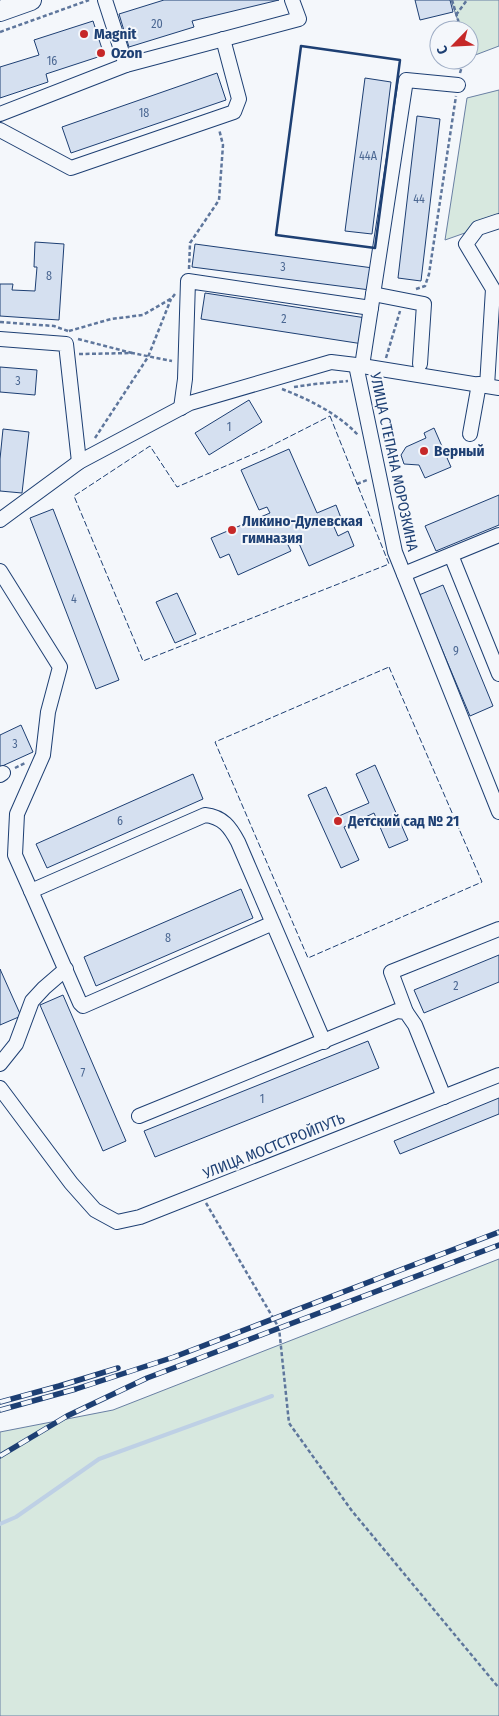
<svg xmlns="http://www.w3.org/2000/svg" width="499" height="1716" viewBox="0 0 499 1716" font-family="'Fira Sans Condensed',sans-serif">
<rect width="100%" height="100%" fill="#f4f7fb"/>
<g fill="#d7e8df" stroke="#687fa3">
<polygon points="451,0 499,0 499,46 470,57 469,30 461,30"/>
<polygon points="499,90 499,221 445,240 467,98"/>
<polygon points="499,1259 499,1716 0,1716 0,1432 113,1410"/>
</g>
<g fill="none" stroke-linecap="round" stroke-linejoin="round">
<polyline stroke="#bed0e5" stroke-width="4" points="0,1524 16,1517 99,1459 272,1396"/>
</g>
<g fill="#d5e0f0" stroke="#1d3f73">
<polygon points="164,0 279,0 192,21 194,27 129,47 119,14"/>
<polygon points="415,0 450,0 453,12 420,20"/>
<polygon points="93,21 104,55 46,74 48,82 0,98 0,67 39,55 34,40"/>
<polygon points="217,73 226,100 71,153 62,127"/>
<polygon points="365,78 391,82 372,234 345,231"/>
<polygon points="417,116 440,119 421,281 398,278"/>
<polygon points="35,242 64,244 59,320 0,316 0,284 13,284 12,290 35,291 37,267 34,267"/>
<polygon points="195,244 373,268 370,290 192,267"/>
<polygon points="205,293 366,318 363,344 201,319"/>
<polygon points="0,367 37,370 35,395 0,392"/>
<polygon points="249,400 262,422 209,455 195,433"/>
<polygon points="434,428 451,467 425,478 419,465 404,464 401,455 406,447 426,438 424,433"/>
<polygon points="3,429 29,432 22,493 0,491 0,459"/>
<polygon points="289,449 317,513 336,505 341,518 332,522 338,536 348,531 354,546 309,566 297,539 287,543 291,551 238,575 229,554 220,558 211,538 270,513 267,507 259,510 241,470"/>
<polygon points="499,495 499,525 436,551 425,526"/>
<polygon points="53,509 119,680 96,689 30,518"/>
<polygon points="443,585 493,706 470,716 419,595"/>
<polygon points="177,593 196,634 175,643 156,602"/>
<polygon points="21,725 33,752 0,767 0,735"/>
<polygon points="375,765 408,840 389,848 374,813 344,827 359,860 341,868 308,795 326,787 339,816 369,803 356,774"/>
<polygon points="193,774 203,799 47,868 36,844"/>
<polygon points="241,889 253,918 96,986 84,957"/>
<polygon points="499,955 499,982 424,1013 414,990"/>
<polygon points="0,969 21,1016 0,1025"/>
<polygon points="63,995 126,1141 103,1151 40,1005"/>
<polygon points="368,1041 379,1068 155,1157 144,1131"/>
<polygon points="499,1098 499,1114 400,1154 394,1141"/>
</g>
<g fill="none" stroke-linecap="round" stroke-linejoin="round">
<g stroke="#1d3f73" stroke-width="16">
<g id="minor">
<polyline points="105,0 126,65"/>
<polyline points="0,114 126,65 299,19 292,0"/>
<polyline points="0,130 71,168 234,112 239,99 223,39"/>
<polyline points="373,294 424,304 420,364"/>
<polyline points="0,339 66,344 79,462"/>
<polyline points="356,365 395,552 499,812"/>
<polyline points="362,366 406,80 458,85"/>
<polyline points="487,386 493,289 466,244 478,228 499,221"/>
<polyline points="181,408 185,379 188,281 371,308"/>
<polyline points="470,434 479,384"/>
<polyline points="0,520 79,462 190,403 331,362 356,365 499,388"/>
<polyline points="451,555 499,674"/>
<polyline points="0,571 60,667 48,712 43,755 17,814 15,855 31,891"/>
<polyline points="404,574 499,535"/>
<polyline points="0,775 3,773"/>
<path d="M273,923L83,1006L80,1003L31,891L205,815C223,817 230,827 238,842L324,1042"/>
<polyline points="406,1012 391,972 499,929"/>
<polyline points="0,1064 16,1044 32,1001 44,988 66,969"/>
<polyline points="0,1088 71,1183 95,1210 117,1222 140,1217 499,1075"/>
<polyline points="139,1116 397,1011 406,1012 415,1025 444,1097"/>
</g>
</g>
<g stroke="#1d3f73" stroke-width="22">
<polyline id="highway" points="0,11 31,0"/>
</g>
<g stroke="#5e769c" stroke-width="2.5" stroke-dasharray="4 2.5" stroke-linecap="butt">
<polyline points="452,0 461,30"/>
<polyline points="456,15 467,0"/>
<polyline points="0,32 89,0"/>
<polyline points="460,73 464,60"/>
<polyline points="189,269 190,243 219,200 223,145 219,129"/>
<polyline points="416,289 425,286 429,274 456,96"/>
<polyline points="0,322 54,326 68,331"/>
<polyline points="69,331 111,319 143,315 172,298 175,294"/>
<polyline points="78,339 132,353"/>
<polyline points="79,354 132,353 172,361"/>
<polyline points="386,358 400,311"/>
<polyline points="372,386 380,387 381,381"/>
<polyline points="294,387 315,384 348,381"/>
<path d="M282,389C310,400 337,413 358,435"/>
<polyline points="378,403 380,387"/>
<polyline points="95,438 148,357 171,299"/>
<polyline points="357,484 367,480"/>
<polyline points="15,768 25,763"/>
<polyline points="206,1203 279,1328 289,1423 352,1511 499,1688"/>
</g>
<use href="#minor" stroke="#f4f7fb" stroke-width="14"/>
<use href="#highway" stroke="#f4f7fb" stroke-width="20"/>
<g stroke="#1d3f73" stroke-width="5.5">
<g id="rail">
<polyline points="0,1402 59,1386 118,1368"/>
<polyline points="0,1410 76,1389 174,1357 499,1232"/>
<polyline points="0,1456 67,1416 147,1378 499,1245"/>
</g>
</g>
<use href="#rail" stroke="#f4f7fb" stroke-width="4" stroke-dasharray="11" stroke-linecap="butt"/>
<g stroke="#1d3f73" stroke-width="1" stroke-dasharray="6 2.5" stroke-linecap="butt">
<polygon points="330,416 389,564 143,661 74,496 150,446 177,487 265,449"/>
<polygon points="389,667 482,882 308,958 215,742"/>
</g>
<polygon stroke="#1d3f73" stroke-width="2.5" points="301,46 400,60 375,248 276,235"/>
</g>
<g fill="#c62828" stroke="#f4f7fb" stroke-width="2">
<circle cx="84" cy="34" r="5"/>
<circle cx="101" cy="53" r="5"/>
<circle cx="424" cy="451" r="5"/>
<circle cx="232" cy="530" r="5"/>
<circle cx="338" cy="821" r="5"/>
</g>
<g text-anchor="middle" stroke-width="4" stroke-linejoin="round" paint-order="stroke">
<g font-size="12" fill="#4b6792">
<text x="157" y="28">20</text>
<text x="52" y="65">16</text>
<text x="144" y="117">18</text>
<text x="368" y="160">44А</text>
<text x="419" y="203">44</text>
<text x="283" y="271">3</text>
<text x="49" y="280">8</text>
<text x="284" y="323">2</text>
<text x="18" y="385">3</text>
<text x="229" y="431">1</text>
<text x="74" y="603">4</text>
<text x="456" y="655">9</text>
<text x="15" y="748">3</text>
<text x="120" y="825">6</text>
<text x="168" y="942">8</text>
<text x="456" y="990">2</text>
<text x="83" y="1077">7</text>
<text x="262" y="1103">1</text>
</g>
<g font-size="15" font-weight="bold" fill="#1d3f73" stroke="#f4f7fb" text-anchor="start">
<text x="94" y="39">Magnit</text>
<text x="111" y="58">Ozon</text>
<text x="434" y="456">Верный</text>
<text x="242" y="526">Ликино-Дулевская<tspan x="242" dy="17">гимназия</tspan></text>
<text x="348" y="826">Детский сад № 21</text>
</g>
<g font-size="15" fill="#1d3f73" stroke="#f4f7fb">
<text transform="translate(394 462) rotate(78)" y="5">УЛИЦА СТЕПАНА МОРОЗКИНА</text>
<text transform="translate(274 1146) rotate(-22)" y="5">УЛИЦА МОСТСТРОЙПУТЬ</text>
</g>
</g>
<g transform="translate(454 45) rotate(246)"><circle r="24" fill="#f4f7fb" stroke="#9eadc5"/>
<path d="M0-4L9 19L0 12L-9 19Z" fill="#c62828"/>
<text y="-8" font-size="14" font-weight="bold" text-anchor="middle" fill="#1d3f73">С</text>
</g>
</svg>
